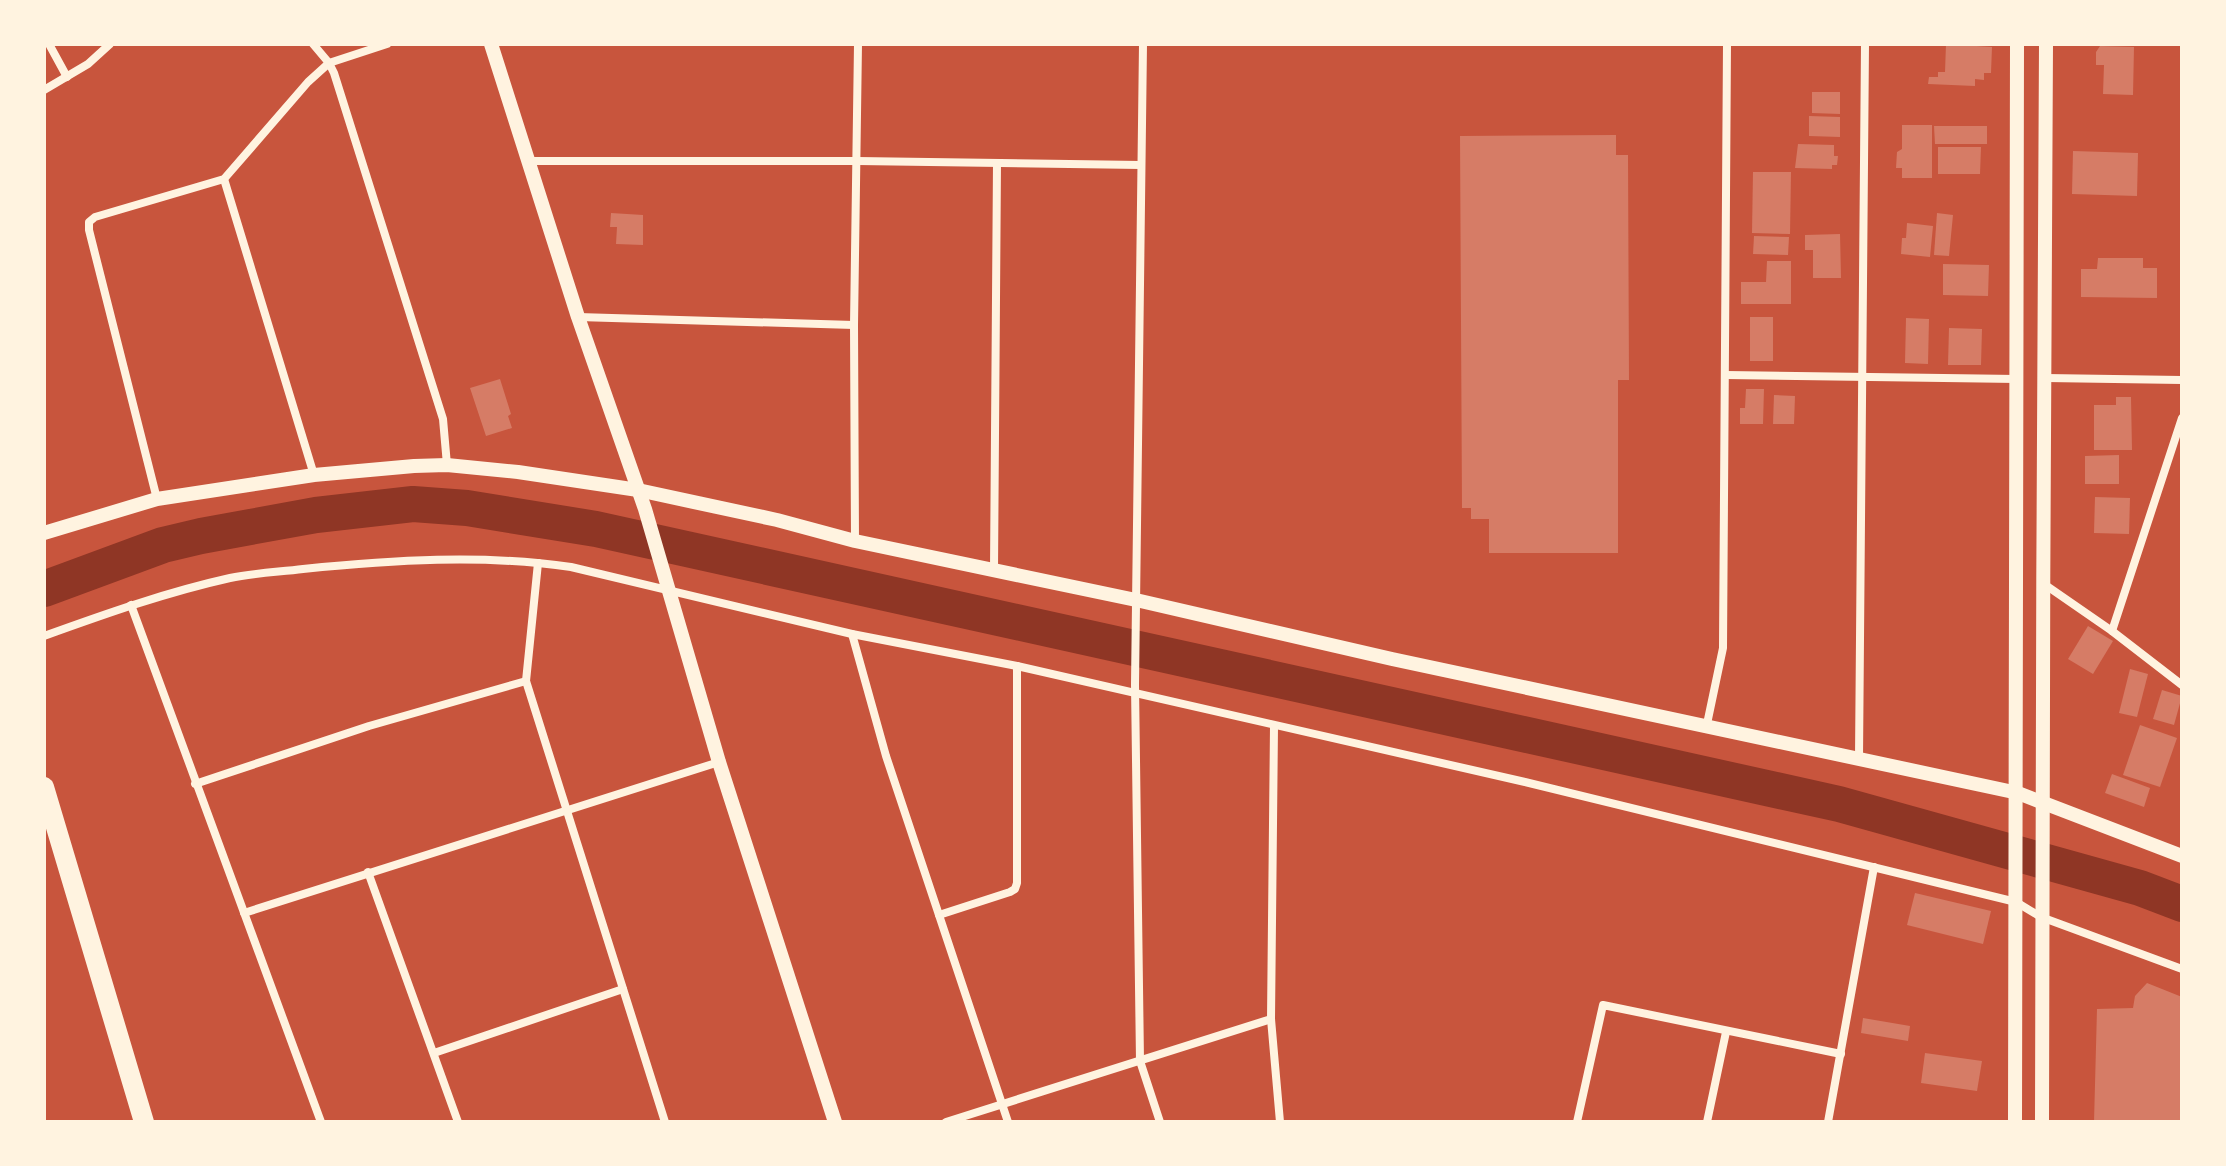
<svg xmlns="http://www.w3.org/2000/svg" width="2226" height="1166" viewBox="0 0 2226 1166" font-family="'Archivo Narrow',sans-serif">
<rect width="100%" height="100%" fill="#c8553d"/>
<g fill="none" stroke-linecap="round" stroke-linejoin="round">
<polyline stroke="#8f3625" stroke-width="36" points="44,589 163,545 201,536 316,515 413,504 467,508 596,529 1839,804 2140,888 2182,904"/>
</g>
<g fill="#d67c66">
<polygon points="1946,44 1992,47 1991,73 1984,73 1984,80 1975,79 1975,86 1928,84 1929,77 1938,77 1938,72 1945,72"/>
<polygon points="2100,46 2134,47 2133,95 2103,94 2104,65 2096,65 2096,52"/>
<polygon points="1812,92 1840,92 1840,114 1812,113"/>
<polygon points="1809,116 1840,117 1840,137 1809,136"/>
<polygon points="1902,125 1932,125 1932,178 1902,178 1902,168 1896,168 1897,152 1902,149"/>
<polygon points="1934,126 1987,126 1987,144 1935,144"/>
<polygon points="1616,135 1616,155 1628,155 1629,380 1618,380 1618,553 1489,553 1489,519 1471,519 1471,508 1462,508 1460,136"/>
<polygon points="1798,144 1834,145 1834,156 1838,156 1837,165 1832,165 1832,169 1795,168"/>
<polygon points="1938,147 1981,147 1980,174 1938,174"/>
<polygon points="2073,151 2138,153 2137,196 2072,194"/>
<polygon points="1753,172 1791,172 1790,234 1752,233"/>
<polygon points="611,213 643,215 643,245 616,244 617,227 610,227"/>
<polygon points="1937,213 1953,215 1949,256 1934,255"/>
<polygon points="1907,223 1933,226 1930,257 1901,254 1902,238 1906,238"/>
<polygon points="1840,234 1841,278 1813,278 1813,250 1805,250 1805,235"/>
<polygon points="1754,236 1789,237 1788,255 1753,254"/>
<polygon points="2098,258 2143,258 2143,268 2157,268 2157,298 2081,297 2081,269 2097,269"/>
<polygon points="1767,261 1791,261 1791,304 1741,304 1741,282 1766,282"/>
<polygon points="1943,264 1989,265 1988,296 1943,295"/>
<rect x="1750" y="317" width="23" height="44"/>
<polygon points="1906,318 1929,319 1928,364 1905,363"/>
<polygon points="1949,328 1982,329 1981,365 1948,365"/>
<polygon points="500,379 511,414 508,416 512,428 486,436 470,388"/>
<polygon points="1746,389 1764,389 1763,424 1740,424 1740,408 1745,408"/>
<polygon points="1774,395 1795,396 1794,424 1773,424"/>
<polygon points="2116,397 2131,397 2132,450 2094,450 2094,405 2116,405"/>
<polygon points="2119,455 2119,484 2085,484 2085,456"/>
<polygon points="2095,497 2130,498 2129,534 2094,533"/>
<polygon points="2088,626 2113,641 2093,674 2068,659"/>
<polygon points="2130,669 2148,674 2137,717 2119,713"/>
<polygon points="2162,690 2182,696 2174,725 2153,719"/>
<polygon points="2140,725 2177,738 2160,787 2123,775"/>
<polygon points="2112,774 2150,788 2144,807 2105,793"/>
<polygon points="1915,893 1991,911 1983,944 1907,925"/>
<polygon points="2147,983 2182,997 2182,1122 2094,1122 2097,1009 2133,1008 2135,996"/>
<polygon points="1863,1018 1910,1026 1908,1041 1861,1033"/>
<polygon points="1925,1053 1982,1061 1977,1091 1921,1083"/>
</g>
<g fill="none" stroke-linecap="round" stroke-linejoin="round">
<g stroke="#fff3e0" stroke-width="8">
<polyline points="49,44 67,77"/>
<polyline points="313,44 329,63 334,73 443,419 447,465"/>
<polyline points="1143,44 1135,685 1140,1061 1160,1122"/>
<polyline points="44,90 88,64 110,44"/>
<polyline points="528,161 858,161 1141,165"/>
<polyline points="224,179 314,475"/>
<polyline points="578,317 854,325"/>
<polyline points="1726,375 2017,379"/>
<polyline points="2046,378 2182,380"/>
<polyline points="157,499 89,230 89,222 95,217 224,179 308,82 329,63 387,44"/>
<polyline points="855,541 854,325 858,44"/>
<polyline points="538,563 526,681 665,1122"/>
<polyline points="994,569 997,163"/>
<polyline points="2044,584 2112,631 2182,418"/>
<polyline points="131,605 321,1122"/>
<polyline points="2112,631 2182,685"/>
<polyline points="852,634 886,756 1008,1122"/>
<path d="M44,636C105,614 167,592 230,578C254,573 279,572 303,569C391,560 483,554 571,567L852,634L1017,666L1525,782L2016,902L2041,917L2182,969"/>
<polyline points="1707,724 1723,648 1727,44"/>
<polyline points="1274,726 1271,1019 1280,1122"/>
<polyline points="1859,758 1865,44"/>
<polyline points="195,784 369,726 526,681"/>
<polyline points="368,872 458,1122"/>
<polyline points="244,913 719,762"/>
<polyline points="939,915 1010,892 1015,889 1017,883 1017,666"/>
<polyline points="434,1053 623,989"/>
<polyline points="946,1122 1271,1019"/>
<polyline points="1577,1122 1603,1005 1841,1054"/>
<polyline points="1707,1122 1726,1032"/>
<polyline points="1828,1122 1874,867"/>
</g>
<g stroke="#fff3e0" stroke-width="14">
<polyline points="491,44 578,317 645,509 719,762 835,1122"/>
<polyline points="44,533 157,499 314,475 414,466 447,465 518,472 638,490 777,520 855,541 1136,600 1392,659 2018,793 2182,856"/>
<polyline points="2015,1122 2017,44"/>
<path d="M2042,1122C2040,763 2046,403 2046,44"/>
</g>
<polyline stroke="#fff3e0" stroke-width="20" points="44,787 144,1122"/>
</g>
<rect width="2226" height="1166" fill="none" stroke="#fff3e0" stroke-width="92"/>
</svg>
